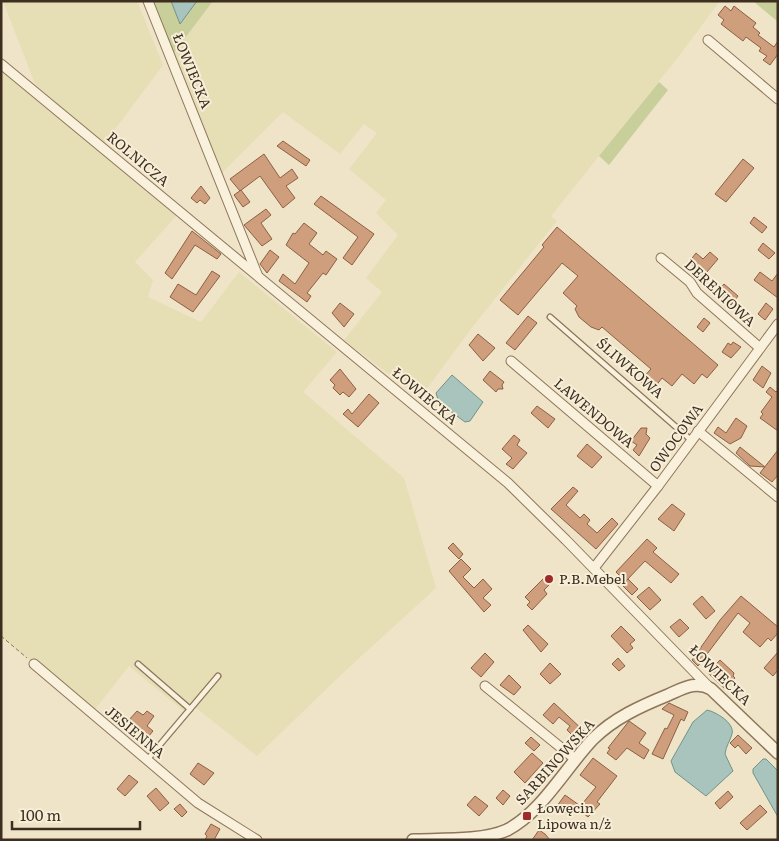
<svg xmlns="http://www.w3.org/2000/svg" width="779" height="841" viewBox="0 0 779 841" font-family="Literata,serif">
<rect width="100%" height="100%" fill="#f0e4c8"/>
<g fill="#e6deb5">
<polygon points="3,1 137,1 163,65 104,144 35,84"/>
<polygon points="213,1 720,1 679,56 551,216 557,221 474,325 420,398 344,340 382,292 366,278 398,235 376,213 386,200 349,169 377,133 364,124 340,154 283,112 222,173 173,54"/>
<polygon points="1,70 176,216 135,262 153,280 148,297 201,322 239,272 337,352 303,392 404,478 436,588 345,671 257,756 195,707 186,713 129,666 92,713 1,636"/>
</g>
<g fill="#c9cf9b">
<polygon points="152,1 171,1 180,24 197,1 213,1 173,54"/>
<polygon points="753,1 778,1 778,22"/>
<polygon points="659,82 668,90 609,165 599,156"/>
</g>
<g fill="#a9c4bc" stroke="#6f938a">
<polygon points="171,1 197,1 180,24"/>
<polygon points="452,375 483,402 470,421 465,422 439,403 436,393"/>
<path d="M707,710C716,712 735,723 732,734C730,741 726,746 725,754L733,771L706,796L675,772L671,761L693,722Z"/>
<polygon points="763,759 766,759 778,771 778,817 753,773 753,769"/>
</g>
<g fill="#cf9f7d" stroke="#8d5f41">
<polygon points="725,6 731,11 734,6 756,23 753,27 760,33 758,35 774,47 778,41 778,54 770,65 763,60 767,56 759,51 761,48 746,37 743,41 721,24 724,20 718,15"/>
<polygon points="283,141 310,160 306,166 277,146"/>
<polygon points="264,154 280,178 292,169 298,178 286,186 295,198 283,208 260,176 240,191 230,179"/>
<polygon points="743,159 754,168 726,202 715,194"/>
<polygon points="201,186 210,198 205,204 200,200 197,203 191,198"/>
<polygon points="241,190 250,202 243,207 234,195"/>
<polygon points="321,196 374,234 352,265 343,258 358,237 314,204"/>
<polygon points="266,209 271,215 261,223 272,239 262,246 244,225"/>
<polygon points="754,217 767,227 762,233 750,223"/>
<polygon points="304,223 317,233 309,244 323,255 326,251 337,259 326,275 323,273 307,293 311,296 307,302 279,281 283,274 295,284 309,263 286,245 293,233 295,234"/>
<polygon points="557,227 718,365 707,378 702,374 694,384 682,374 672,386 662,378 652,391 640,381 651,369 602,327 599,330 591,327 579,317 575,309 577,306 563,293 578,276 562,263 518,315 500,300 544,247 542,245"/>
<polygon points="192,231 221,254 217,259 195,245 172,279 165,273"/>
<polygon points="763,243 775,253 769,259 758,250"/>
<polygon points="270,250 279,257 267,273 260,264"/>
<polygon points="710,252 718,259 701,279 693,272 696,268 689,262 696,253 703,259"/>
<polygon points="212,271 220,276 193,312 170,297 178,284 196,295"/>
<polygon points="760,272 772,281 778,273 778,298 754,280"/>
<polygon points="724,284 738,296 731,305 716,293"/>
<polygon points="340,303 354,314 344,327 332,313"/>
<polygon points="766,303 773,309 765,320 758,314"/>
<polygon points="528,316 537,323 515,350 506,343"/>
<polygon points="704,318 710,323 703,332 697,327"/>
<polygon points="478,334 495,348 483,361 469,345"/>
<polygon points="733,342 741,347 731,358 722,352 728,343 731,345"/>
<polygon points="762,366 771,373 763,388 753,380"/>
<polygon points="340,369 356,389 349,397 343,392 340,395 333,388 335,385 330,380"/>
<polygon points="490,371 504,382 502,385 503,389 498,389 496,392 483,380"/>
<polygon points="770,387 776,392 778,390 778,431 760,418 763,414 761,412 772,397 766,392"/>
<polygon points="369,394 379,403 358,427 343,414 348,409 352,414"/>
<polygon points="537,406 555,419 548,428 531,413"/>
<polygon points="736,418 747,426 741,438 730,444 714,433 718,427 726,433"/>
<polygon points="641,428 647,428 646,434 650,438 639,456 633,450 637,445 631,441"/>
<polygon points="514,435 520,440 517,445 527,453 513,469 506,464 512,458 502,449"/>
<polygon points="587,444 602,457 592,468 577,456"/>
<polygon points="740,447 765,467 750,466 736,453"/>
<polygon points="778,450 778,475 772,482 760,473"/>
<polygon points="573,487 578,491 566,505 580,518 584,514 590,520 587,524 597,533 612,518 618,524 596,549 551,509"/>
<polygon points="672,504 685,514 674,531 658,519"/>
<polygon points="647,539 657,548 653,552 679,574 671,583 645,561 626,581 628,579 638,589 632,595 622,585 626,582 616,572"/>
<polygon points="453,543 463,554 459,559 448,548"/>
<polygon points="461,559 471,569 463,577 474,588 483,579 492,589 483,598 491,605 484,612 449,571"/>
<polygon points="549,573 555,579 544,590 547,594 532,610 527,605 530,602 525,597"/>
<polygon points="649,587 661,600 650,610 637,597"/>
<polygon points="702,596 715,611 706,619 693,604"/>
<polygon points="741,596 778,627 778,633 771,641 768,638 760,647 743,632 750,623 738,613 698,666 692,660 720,620"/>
<polygon points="680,619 689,628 679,637 670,627"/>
<polygon points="528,625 548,644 541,652 523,630"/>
<polygon points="621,626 635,640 630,644 633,648 627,653 611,636"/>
<polygon points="778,652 778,670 773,676 764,668"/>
<polygon points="485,653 494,662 481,677 471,668"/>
<polygon points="618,658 625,666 619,671 612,664"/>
<polygon points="720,660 734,673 733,676 735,678 725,689 708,673"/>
<polygon points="550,663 561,674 550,684 540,674"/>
<polygon points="509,675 521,687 514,695 500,685"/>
<polygon points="554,703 585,732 581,736 578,734 575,738 567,730 570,726 559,717 553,724 543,715"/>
<polygon points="669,703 688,712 684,721 681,719 663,759 652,754 665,728 667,729 674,715 662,709"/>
<polygon points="137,711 143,715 147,711 154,716 147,726 153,731 148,737 128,721"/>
<polygon points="629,721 646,733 639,743 649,750 644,759 627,748 616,760 607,753 610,749 608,748"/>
<polygon points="738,735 752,748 746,754 738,745 735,748 730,743"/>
<polygon points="531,737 540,745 534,751 525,743"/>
<polygon points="532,753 543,763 525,783 514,772"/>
<polygon points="593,758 617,776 597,802 600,804 588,817 578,809 596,787 580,775"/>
<polygon points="198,763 214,773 204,785 190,774"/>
<polygon points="129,775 138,782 125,796 117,789"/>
<polygon points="156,788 169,803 160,811 147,796"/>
<polygon points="503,790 510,796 503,805 496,798"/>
<polygon points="728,791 733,797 720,809 715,803"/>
<polygon points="565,795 579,805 570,816 557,806"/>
<polygon points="475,796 488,806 479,816 467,805"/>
<polygon points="180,804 187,812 182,817 174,809"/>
<polygon points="760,805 767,812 747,830 740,823"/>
<polygon points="211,824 220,829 214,840 205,840 207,836 205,834"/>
<polygon points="539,830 545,834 550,840 532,840"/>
</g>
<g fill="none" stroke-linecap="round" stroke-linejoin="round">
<g stroke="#8d765c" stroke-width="7">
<g id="service">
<polyline points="550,317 691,440"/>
<polyline points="138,664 190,709"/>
<polyline points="147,760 218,676"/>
</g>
</g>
<g stroke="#8d765c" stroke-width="11">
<g id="minor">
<polyline points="148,1 257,274"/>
<polyline points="708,40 778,99"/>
<polyline points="1,64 508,483 566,540 709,687"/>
<polyline points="661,258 690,282 697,293 760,348"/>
<polyline points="511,361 658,486"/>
<polyline points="698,431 778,497"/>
<polyline points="594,568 658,486 778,324"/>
<polyline points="34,664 198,803 257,840"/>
<polyline points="485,686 575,759"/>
</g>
</g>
<g stroke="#8d765c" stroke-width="14">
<path id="tertiary" d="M413,840C441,839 483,841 507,830C542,812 566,767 593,739C614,718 641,706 668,695C682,689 696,680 711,689L778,753"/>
</g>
<polyline stroke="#8d765c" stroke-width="1" stroke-dasharray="4 2.5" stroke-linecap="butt" points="1,636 27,658"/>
<use href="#service" stroke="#faf1dc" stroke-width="4.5"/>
<use href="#minor" stroke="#faf1dc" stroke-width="9"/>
<use href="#tertiary" stroke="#faf1dc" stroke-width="11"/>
</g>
<g fill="#9e2a2b" stroke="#f7eed8" stroke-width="2">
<circle cx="549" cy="579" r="5"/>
<rect x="522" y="811" width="10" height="10" rx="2.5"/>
</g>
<g text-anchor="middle" stroke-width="4" stroke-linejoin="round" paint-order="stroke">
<g font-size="14" fill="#3d2e20" stroke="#f7eed8">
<text transform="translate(192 71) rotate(68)" y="5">ŁOWIECKA</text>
<text transform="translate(138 159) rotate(40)" y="5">ROLNICZA</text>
<text transform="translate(720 293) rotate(43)" y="5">DERENIOWA</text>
<text transform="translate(630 368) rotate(41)" y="5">ŚLIWKOWA</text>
<text transform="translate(425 396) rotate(40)" y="5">ŁOWIECKA</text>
<text transform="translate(594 413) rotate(40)" y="5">LAWENDOWA</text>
<text transform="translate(676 438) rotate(-54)" y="5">OWOCOWA</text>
<text transform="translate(720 675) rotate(44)" y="5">ŁOWIECKA</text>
<text transform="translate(135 732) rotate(40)" y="5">JESIENNA</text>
<text transform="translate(555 762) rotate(-48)" y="5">SARBINOWSKA</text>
</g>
<g font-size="14" fill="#3d2e20" stroke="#f7eed8" text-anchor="start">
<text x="559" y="584">P.B.Mebel</text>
<text x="537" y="813">Łowęcin<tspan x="537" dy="16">Lipowa n/ż</tspan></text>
</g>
</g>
<rect width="779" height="841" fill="none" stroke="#3d2e20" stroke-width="5"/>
<path d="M12 821v8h128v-8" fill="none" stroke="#3d2e20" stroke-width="2.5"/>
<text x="20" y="821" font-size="15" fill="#3d2e20" stroke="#f7eed8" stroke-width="4" paint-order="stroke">100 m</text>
</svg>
